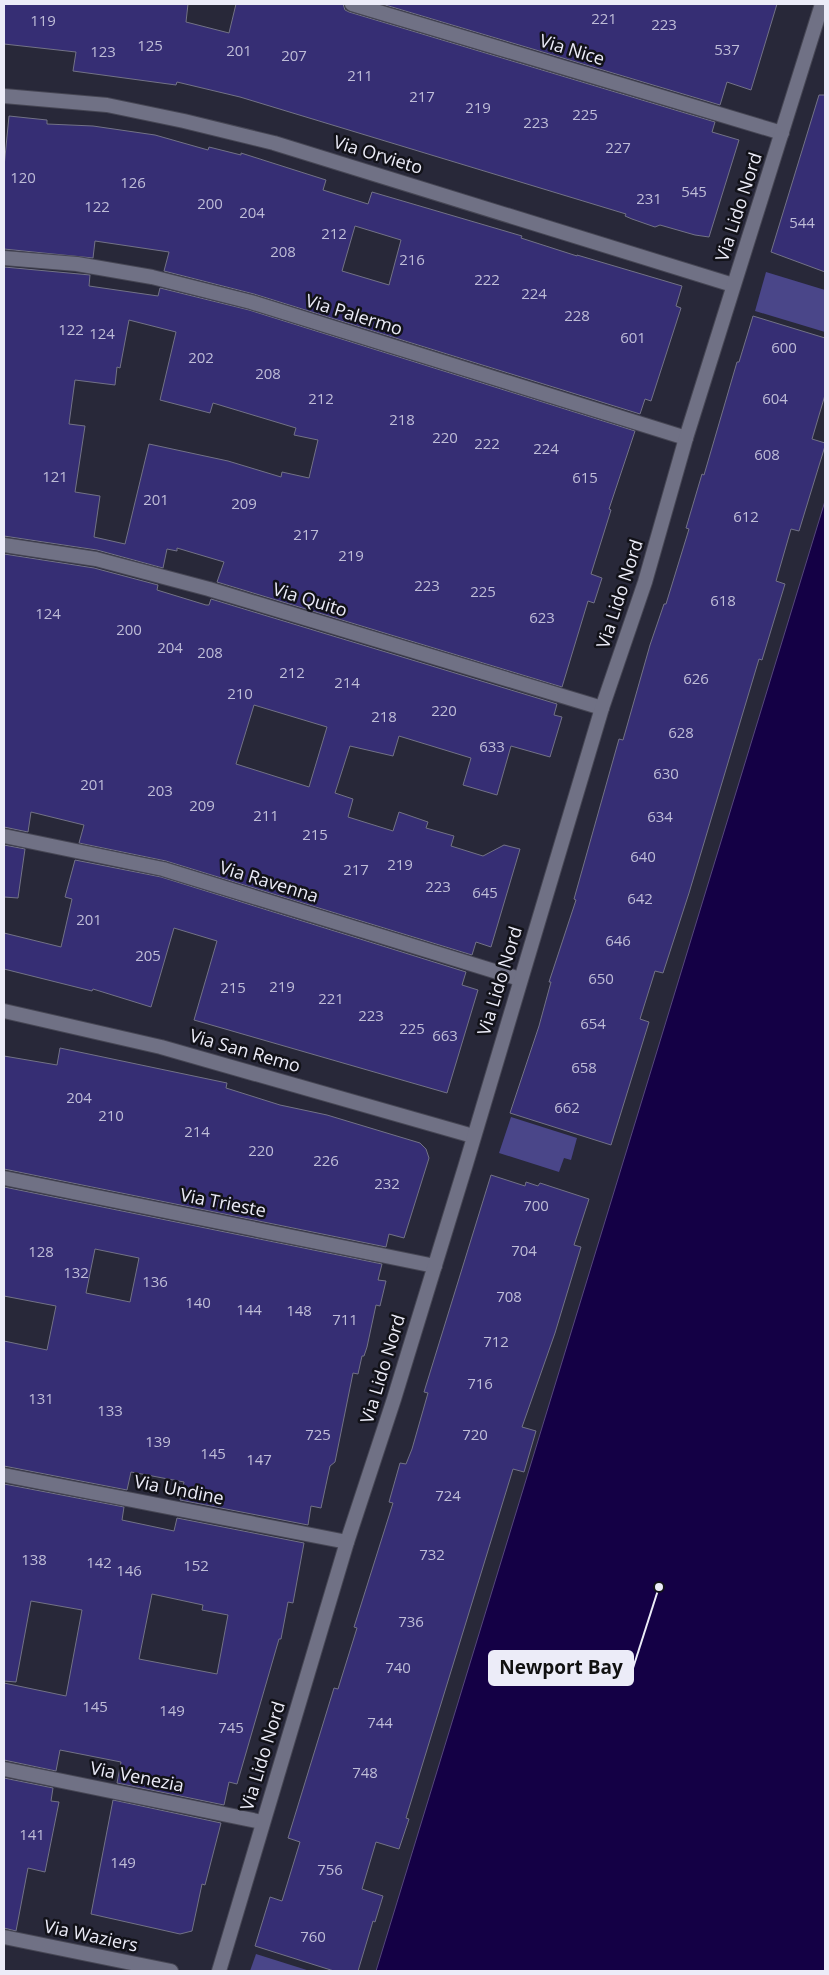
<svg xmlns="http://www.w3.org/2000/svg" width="829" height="1975" viewBox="0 0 829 1975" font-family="'Open Sans',sans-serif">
<rect width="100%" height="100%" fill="#282839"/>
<g fill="#4a4689">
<polygon points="766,272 825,290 825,332 755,311"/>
<polygon points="511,1117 577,1138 571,1160 564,1158 559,1172 499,1153"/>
<polygon points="256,1954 310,1971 250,1971"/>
</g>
<polygon fill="#140045" stroke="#55477b" points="825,501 825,1971 376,1971"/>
<g fill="#362e74" stroke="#727286" fill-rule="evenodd">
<polygon points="4,4 188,4 186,22 229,33 236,4 343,4 345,10 349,12 715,122 712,132 739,140 709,237 695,235 660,225 655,227 632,219 625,216 626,214 240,97 177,82 176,85 73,71 76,52 4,44"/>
<polygon points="382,4 777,4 751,90 727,82 720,105"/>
<polygon points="819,95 825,95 825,272 771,252"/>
<path d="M9,116L47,120V124L93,126L155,135L208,150L209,147L241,155V153L326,180L323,190L368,204L372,192L522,236L521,238L577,256V255L682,286L676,306L681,308L651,401L645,399L640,414L254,294L164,271L169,252L95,241L93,258L4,249V167ZM355,226L401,240L389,285L342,271Z"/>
<path d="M4,267L90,275L89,286L158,296L160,288L249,310L635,431L609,509L611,510L591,574L602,578L594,603L588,601L562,687L217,582L224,562L177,548V551L167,549L163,568L97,550L4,536ZM129,320L176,332L160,400L210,413L213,403L296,428L294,435L318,440L309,478L282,472L281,477L228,461L149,444L125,544L94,537L100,496L75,492L85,426L69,424L75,380L115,385L117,367L120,368Z"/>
<polygon points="753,316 825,338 825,395 812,439 825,443 825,446 799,531 791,529 776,581 785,584 762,660 759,659 689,893 663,973 655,971 640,1019 649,1022 611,1145 510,1113 539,1026 551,982 549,982 576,900 574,899 619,739 623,740 650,645 664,604 666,604 689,529 686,528 702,474 704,475 737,362 739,362"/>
<path d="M4,554L94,568L158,585L157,590L206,605H209L211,599L557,704L554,715L562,717L550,757L511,746L497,795L463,785L471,758L399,736L393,756L350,746L335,793L353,799L348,817L393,831L399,812L428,822L426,828L454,836L451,846L483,856L504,845L520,849L491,947L476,942L472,955L166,861L79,843L84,825L31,812L28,832L4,827ZM254,705L327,727L309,787L236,764Z"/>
<polygon points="4,845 25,849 18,898 4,897"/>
<polygon points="75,860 161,877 466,972 462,985 478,990 447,1093 194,1020 217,941 174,928 151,1007 93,989 92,991 4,969 4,933 61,947 72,899 65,897"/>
<polygon points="60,1048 227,1083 226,1088 280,1105 327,1115 420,1143 426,1149 429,1158 404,1238 389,1234 386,1247 4,1169 4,1056 57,1065"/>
<polygon points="491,1175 525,1186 526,1182 538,1186 540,1183 589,1199 574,1245 581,1247 555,1333 522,1427 536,1431 524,1472 513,1469 406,1818 409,1819 399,1849 376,1842 362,1889 383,1896 375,1922 373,1921 358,1971 334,1971 255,1946 270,1897 282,1901 300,1842 288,1838 334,1688 338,1689 357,1628 354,1627 393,1503 389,1502 400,1463 406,1464 412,1449 428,1393 424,1392"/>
<path d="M4,1187L382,1264L378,1280L386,1281L380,1306L376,1305L367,1347L364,1356H362L358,1374L353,1373L335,1462L330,1466L321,1508L311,1506L308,1525L180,1500L184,1482L131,1472L127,1490L4,1466V1341L47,1350L56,1306L4,1296ZM95,1249L139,1258L130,1302L86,1293Z"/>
<path d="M4,1484L124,1507L122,1520L174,1531L177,1518L304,1543L293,1603L288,1602L281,1639H279L237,1784L229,1782L224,1805L117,1783L121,1762L60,1750L56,1771L4,1760V1683L66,1696L82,1610L31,1601L16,1682L4,1681ZM152,1594L203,1605L202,1610L228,1615L217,1674L139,1659Z"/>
<polygon points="4,1778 53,1788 51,1801 59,1802 45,1872 28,1868 16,1931 4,1928"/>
<polygon points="113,1800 221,1823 205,1885 202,1884 192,1931 180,1934 91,1914"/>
</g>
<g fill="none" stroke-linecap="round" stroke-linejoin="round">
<g stroke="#464654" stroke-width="16">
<g id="minor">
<polyline points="352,4 782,133"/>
<polyline points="4,96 107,105 184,121 274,143 733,285"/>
<polyline points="4,258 77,264 152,277 251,302 686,438"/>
<polyline points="4,545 96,559 209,589 602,708"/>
<polyline points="4,836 163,869 520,979"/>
<polyline points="4,1011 161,1047 473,1136"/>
<polyline points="4,1178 435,1266"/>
<polyline points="4,1475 347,1542"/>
<polyline points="4,1769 262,1822"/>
<polyline points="4,1937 171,1971"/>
</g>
</g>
<g stroke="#464654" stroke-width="16">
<polyline id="tertiary" points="219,1971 347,1542 394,1399 466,1164 602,708 645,582 686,438 822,4"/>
</g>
<use href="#minor" stroke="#707185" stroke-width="14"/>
<use href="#tertiary" stroke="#707185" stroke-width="14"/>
</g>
<g text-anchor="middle" stroke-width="5" stroke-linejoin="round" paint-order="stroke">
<g font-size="15" fill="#bebcd7">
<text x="604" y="24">221</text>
<text x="43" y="26">119</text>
<text x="664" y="30">223</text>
<text x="150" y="51">125</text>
<text x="727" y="55">537</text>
<text x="239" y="56">201</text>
<text x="103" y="57">123</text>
<text x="294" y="61">207</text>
<text x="360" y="81">211</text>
<text x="422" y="102">217</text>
<text x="478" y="113">219</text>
<text x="585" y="120">225</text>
<text x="536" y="128">223</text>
<text x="618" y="153">227</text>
<text x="23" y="183">120</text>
<text x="133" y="188">126</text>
<text x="694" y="197">545</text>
<text x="649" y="204">231</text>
<text x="210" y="209">200</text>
<text x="97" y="212">122</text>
<text x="252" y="218">204</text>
<text x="802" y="228">544</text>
<text x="334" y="239">212</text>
<text x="283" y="257">208</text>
<text x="412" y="265">216</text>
<text x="487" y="285">222</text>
<text x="534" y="299">224</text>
<text x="577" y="321">228</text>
<text x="71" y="335">122</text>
<text x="102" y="339">124</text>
<text x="633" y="343">601</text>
<text x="784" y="353">600</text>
<text x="201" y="363">202</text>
<text x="268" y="379">208</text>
<text x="321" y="404">212</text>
<text x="775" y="404">604</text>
<text x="402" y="425">218</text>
<text x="445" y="443">220</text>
<text x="487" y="449">222</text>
<text x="546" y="454">224</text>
<text x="767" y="460">608</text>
<text x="55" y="482">121</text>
<text x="585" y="483">615</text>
<text x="156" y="505">201</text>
<text x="244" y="509">209</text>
<text x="746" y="522">612</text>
<text x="306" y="540">217</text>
<text x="351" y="561">219</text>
<text x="427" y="591">223</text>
<text x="483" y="597">225</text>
<text x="723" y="606">618</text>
<text x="48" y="619">124</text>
<text x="542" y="623">623</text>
<text x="129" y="635">200</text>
<text x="170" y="653">204</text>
<text x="210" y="658">208</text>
<text x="292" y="678">212</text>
<text x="696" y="684">626</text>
<text x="347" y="688">214</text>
<text x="240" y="699">210</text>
<text x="444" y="716">220</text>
<text x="384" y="722">218</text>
<text x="681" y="738">628</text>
<text x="492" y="752">633</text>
<text x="666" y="779">630</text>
<text x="93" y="790">201</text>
<text x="160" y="796">203</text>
<text x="202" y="811">209</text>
<text x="266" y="821">211</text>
<text x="660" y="822">634</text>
<text x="315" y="840">215</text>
<text x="643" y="862">640</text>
<text x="400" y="870">219</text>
<text x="356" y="875">217</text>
<text x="438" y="892">223</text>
<text x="485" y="898">645</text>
<text x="640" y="904">642</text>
<text x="89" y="925">201</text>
<text x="618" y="946">646</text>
<text x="148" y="961">205</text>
<text x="601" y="984">650</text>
<text x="282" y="992">219</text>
<text x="233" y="993">215</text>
<text x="331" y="1004">221</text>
<text x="371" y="1021">223</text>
<text x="593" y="1029">654</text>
<text x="412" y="1034">225</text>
<text x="445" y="1041">663</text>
<text x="584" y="1073">658</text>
<text x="79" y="1103">204</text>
<text x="567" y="1113">662</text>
<text x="111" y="1121">210</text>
<text x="197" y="1137">214</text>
<text x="261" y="1156">220</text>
<text x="326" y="1166">226</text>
<text x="387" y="1189">232</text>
<text x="536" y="1211">700</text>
<text x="524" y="1256">704</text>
<text x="41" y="1257">128</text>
<text x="76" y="1278">132</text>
<text x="155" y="1287">136</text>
<text x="509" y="1302">708</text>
<text x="198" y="1308">140</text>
<text x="249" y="1315">144</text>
<text x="299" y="1316">148</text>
<text x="345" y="1325">711</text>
<text x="496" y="1347">712</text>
<text x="480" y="1389">716</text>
<text x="41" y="1404">131</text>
<text x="110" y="1416">133</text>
<text x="318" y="1440">725</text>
<text x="475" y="1440">720</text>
<text x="158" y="1447">139</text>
<text x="213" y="1459">145</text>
<text x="259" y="1465">147</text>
<text x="448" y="1501">724</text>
<text x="432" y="1560">732</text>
<text x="34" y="1565">138</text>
<text x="99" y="1568">142</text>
<text x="196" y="1571">152</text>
<text x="129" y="1576">146</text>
<text x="411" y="1627">736</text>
<text x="398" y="1673">740</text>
<text x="95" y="1712">145</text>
<text x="172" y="1716">149</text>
<text x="380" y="1728">744</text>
<text x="231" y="1733">745</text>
<text x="365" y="1778">748</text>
<text x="32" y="1840">141</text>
<text x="123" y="1868">149</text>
<text x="330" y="1875">756</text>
<text x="313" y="1942">760</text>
</g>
<g font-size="18" fill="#ececf8" stroke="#121219">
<text transform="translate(572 50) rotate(17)" y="6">Via Nice</text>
<text transform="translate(378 155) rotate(17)" y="6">Via Orvieto</text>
<text transform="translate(739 207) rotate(-72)" y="6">Via Lido Nord</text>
<text transform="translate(354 315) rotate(17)" y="6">Via Palermo</text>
<text transform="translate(620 594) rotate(-72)" y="6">Via Lido Nord</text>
<text transform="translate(310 600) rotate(17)" y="6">Via Quito</text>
<text transform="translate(269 882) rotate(17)" y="6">Via Ravenna</text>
<text transform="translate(500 981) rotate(-73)" y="6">Via Lido Nord</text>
<text transform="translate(245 1051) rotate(16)" y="6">Via San Remo</text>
<text transform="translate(223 1203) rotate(11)" y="6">Via Trieste</text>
<text transform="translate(383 1369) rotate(-73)" y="6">Via Lido Nord</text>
<text transform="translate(179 1490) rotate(11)" y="6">Via Undine</text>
<text transform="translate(263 1756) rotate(-73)" y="6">Via Lido Nord</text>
<text transform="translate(137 1777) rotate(11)" y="6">Via Venezia</text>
<text transform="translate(91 1936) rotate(12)" y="6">Via Waziers</text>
</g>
</g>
<path fill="none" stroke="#ececf8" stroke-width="2" d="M659 1587L633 1668"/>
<circle fill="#ececf8" stroke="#121219" stroke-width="2" cx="659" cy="1587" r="5"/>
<rect fill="#ececf8" stroke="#ececf8" stroke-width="2" x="489" y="1651" width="144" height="34" rx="5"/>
<g font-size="19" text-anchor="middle" font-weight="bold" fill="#111">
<text x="561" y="1674">Newport Bay</text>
</g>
<rect width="829" height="1975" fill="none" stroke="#ececf8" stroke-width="10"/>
</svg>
